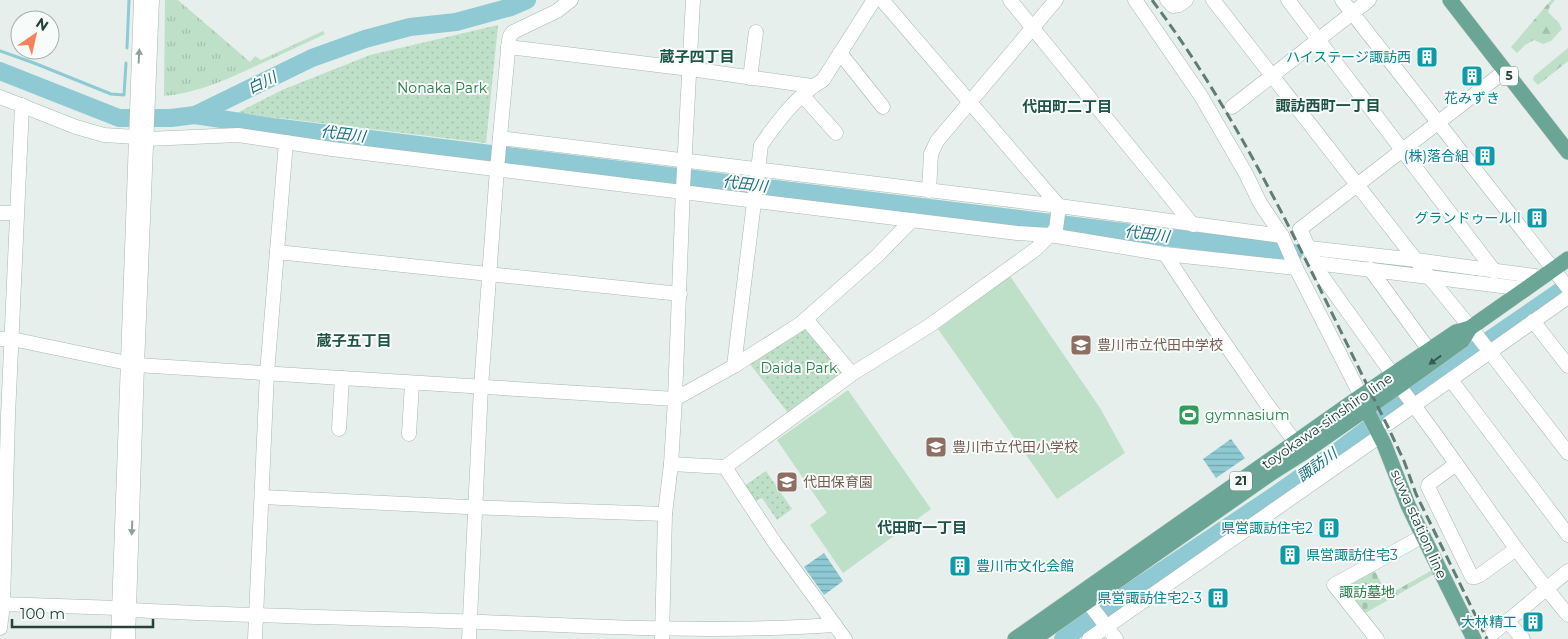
<svg xmlns="http://www.w3.org/2000/svg" width="1568" height="639" viewBox="0 0 1568 639" font-family="Montserrat,'Noto Sans JP',sans-serif">
<defs>
<pattern id="grass-tufts" width="24" height="20" patternUnits="userSpaceOnUse" patternTransform="scale(1.25)"><rect width="24" height="20" fill="#bfe0c8"/><path d="M3 7l-1-3M5 7V3M7 7l1-3M15 17l-1-3M17 17v-4M19 17l1-3" fill="none" stroke="#a4c1ad"/></pattern>
<pattern id="forest-firs" width="22" height="20" patternUnits="userSpaceOnUse" patternTransform="scale(1.25)"><rect width="22" height="20" fill="#bfe0c8"/><path d="M5 1l3.5 6h-7zM16 11l3.5 6h-7z" fill="#a4c1ad"/></pattern>
<pattern id="cemetery-stones" width="16" height="16" patternUnits="userSpaceOnUse" patternTransform="scale(1.25)"><rect width="16" height="16" fill="#bfe0c8"/><path d="M2 7V4a2 2 0 0 1 4 0v3zM10 15v-3a2 2 0 0 1 4 0v3z" fill="#a4c1ad"/></pattern>
<pattern id="park-dots" width="8" height="8" patternUnits="userSpaceOnUse" patternTransform="scale(1.25)"><rect width="8" height="8" fill="#bfe0c8"/><path d="M2 2h.1M6 6h.1" fill="none" stroke="#a4c1ad" stroke-width="1.8" stroke-linecap="round"/></pattern>
<pattern id="water-rules" width="6" height="5" patternUnits="userSpaceOnUse" patternTransform="scale(1.25)"><rect width="6" height="5" fill="#8ec9d4"/><path d="M0 2.5h6" fill="none" stroke="#74a5ad"/></pattern>
</defs>
<rect width="100%" height="100%" fill="#e6efeb"/>
<path fill="url(#grass-tufts)" d="M165,0H178L250,62L255,56L261,60L323,31L325,34C303,44 281,55 258,65C228,79 198,93 164,96Z"/>
<g fill="url(#forest-firs)">
<polygon points="1551,0 1555,0 1550,6 1548,12 1559,23 1562,29 1551,41 1543,44 1534,40 1525,45 1517,53 1511,47"/>
<polygon points="1568,48 1568,61 1538,85 1533,80 1534,76"/>
</g>
<polygon fill="url(#cemetery-stones)" points="1372,566 1388,595 1434,569 1436,573 1360,616 1341,582"/>
<g fill="url(#park-dots)">
<polygon points="498,25 486,143 237,113 282,90 370,55"/>
<polygon points="804,327 808,327 845,371 789,414 749,363"/>
<polygon points="766,471 792,509 777,520 762,498 754,502 744,486"/>
</g>
<g fill="#bfe0c8">
<polygon points="1010,276 1100,408 1125,453 1057,499 938,329"/>
<polygon points="848,390 931,509 843,573 810,525 827,513 777,440"/>
</g>
<g fill="url(#water-rules)">
<polygon points="1231,439 1245,458 1216,478 1203,459"/>
<polygon points="824,553 843,581 824,595 804,567"/>
</g>
<g fill="none" stroke-linecap="round" stroke-linejoin="round">
<g stroke="#8ec9d4" stroke-width="3">
<polyline points="127,48 129,0"/>
<polyline points="0,51 34,63 111,94 124,95 126,63"/>
</g>
<g stroke="#8ec9d4" stroke-width="18">
<polyline points="0,71 119,118 171,118 195,115 312,58 365,39 410,27 456,22 511,7 527,0"/>
<polyline points="195,115 273,127 1294,253"/>
<polyline points="1335,258 1490,278"/>
<polyline points="1063,639 1108,607 1274,496 1337,452 1450,367 1568,286"/>
</g>
<g stroke="#a8b8b2" stroke-width="15">
<g id="minor">
<polyline points="882,0 1059,206"/>
<polyline points="1010,0 1193,225"/>
<polyline points="1167,0 1173,6 1179,5 1186,0"/>
<polyline points="1213,0 1426,273 1479,338 1568,453"/>
<polyline points="1288,0 1495,272"/>
<polyline points="1342,0 1568,288"/>
<polyline points="508,47 690,69 812,86"/>
<polyline points="840,53 883,107"/>
<polyline points="750,78 756,32"/>
<polyline points="803,96 836,133"/>
<polyline points="0,97 76,127 104,135 136,137"/>
<polyline points="1232,107 1369,0"/>
<polyline points="500,138 1059,206 1282,236"/>
<polyline points="147,139 238,135 332,149 1017,233 1050,235 1165,254 1296,268 1282,236 1260,203 1246,174 1201,96 1135,0"/>
<polyline points="929,191 931,154 937,141 1056,0"/>
<polyline points="0,213 16,213"/>
<polyline points="1309,248 1416,260 1542,277"/>
<polyline points="277,252 680,294"/>
<polyline points="1165,254 1208,319 1266,403 1302,451"/>
<polyline points="1315,263 1526,289"/>
<polyline points="1296,268 1361,396"/>
<polyline points="1370,269 1429,350"/>
<polyline points="806,319 852,374"/>
<polyline points="1533,321 1568,366"/>
<polyline points="0,339 12,339 137,365 675,399 734,366 800,324 877,256 912,220"/>
<path d="M734,366L761,145C778,121 797,95 823,80L874,0"/>
<polyline points="1393,375 1320,273 1300,229 1505,71"/>
<polyline points="1451,380 1568,535"/>
<path d="M1399,386C1458,461 1507,543 1568,615"/>
<polyline points="1389,423 1568,297"/>
<polyline points="339,429 342,378"/>
<polyline points="409,434 412,383"/>
<polyline points="671,464 725,467 852,374 929,326 1036,249 1056,229 1059,206"/>
<polyline points="1456,464 1429,484 1428,487 1472,577 1475,577 1480,575 1516,549"/>
<polyline points="725,467 775,543 845,639"/>
<polyline points="262,497 467,507 665,514"/>
<polyline points="1081,593 1116,639"/>
<polyline points="0,604 118,608"/>
<path d="M129,610C248,616 366,618 484,622C601,627 718,633 835,625"/>
<polyline points="1507,621 1523,639"/>
<polyline points="0,628 3,605 8,416 22,105"/>
<polyline points="1493,633 1568,571"/>
<polyline points="118,639 141,0"/>
<polyline points="128,639 137,365 152,0"/>
<polyline points="255,639 267,373 286,142"/>
<polyline points="469,639 481,387 497,169 509,40 510,36 513,32 557,11 571,0"/>
<polyline points="662,639 665,514 671,464 675,399 683,188 693,0"/>
<polyline points="1089,639 1380,436"/>
<polyline points="1377,639 1334,585 1423,536"/>
</g>
</g>
<g stroke="#c2cac8" stroke-width="16">
<g id="major">
<polyline points="1450,0 1568,152"/>
<polyline points="1366,409 1384,444 1408,505 1423,536 1474,639"/>
<polyline points="1015,639 1361,396 1456,332 1470,328"/>
<polyline points="1034,639 1270,474 1303,453 1399,386 1462,341 1470,328 1568,259"/>
</g>
</g>
<use href="#minor" stroke="#fff" stroke-width="14"/>
<use href="#major" stroke="#6aa596" stroke-width="15"/>
<path stroke="#5f7d75" stroke-width="3" stroke-dasharray="10 5" stroke-linecap="butt" d="M1152,0C1250,131 1315,282 1388,427L1404,461L1416,494L1487,639"/>
</g>
<defs><path id="oneway-solid" d="M-6-.8H1V-3.2L6.5 0L1 3.2V.8H-6Z" transform="scale(1.25)"/></defs>
<g fill="#92a09c">
<use href="#oneway-solid" transform="translate(139 56) rotate(-87)"/>
<use href="#oneway-solid" transform="translate(132 528) rotate(92)"/>
</g>
<use fill="#365b51" href="#oneway-solid" transform="translate(1435 360) rotate(144)"/>
<defs>
<g id="building-square" transform="scale(1.125)"><rect x="-9" y="-9" width="18" height="18" rx="4" fill="#0f9aa8" stroke="#f7fbf9"/><path d="M-4-6H4V6H1V3H-1V6H-4ZM-2.5-4.3h1.7v1.8h-1.7ZM.8-4.3h1.7v1.8H.8ZM-2.5-1h1.7V.8h-1.7ZM.8-1h1.7V.8H.8Z" fill="#fff"/></g>
<g id="school-square" transform="scale(1.125)"><rect x="-9" y="-9" width="18" height="18" rx="4" fill="#8d6e63" stroke="#f7fbf9"/><path d="M0-5L7-2L0 1L-7-2ZM-4 1L0 2.5L4 1V4Q0 6-4 4Z" fill="#fff"/></g>
<g id="stadium-square" transform="scale(1.125)"><rect x="-9" y="-9" width="18" height="18" rx="4" fill="#2e9e5b" stroke="#f7fbf9"/><path d="M0-5a6.5 5 0 1 0 0 10a6.5 5 0 1 0 0-10ZM-3.5-1.8h7v3.6h-7Z" fill="#fff"/></g>
</defs>
<g fill-rule="evenodd">
<use href="#building-square" x="1427" y="57"/>
<use href="#building-square" x="1472" y="76"/>
<use href="#building-square" x="1485" y="156"/>
<use href="#building-square" x="1537" y="218"/>
<use href="#school-square" x="1081" y="345"/>
<use href="#stadium-square" x="1189" y="415"/>
<use href="#school-square" x="936" y="447"/>
<use href="#school-square" x="787" y="482"/>
<use href="#building-square" x="1329" y="528"/>
<use href="#building-square" x="1290" y="555"/>
<use href="#building-square" x="960" y="566"/>
<use href="#building-square" x="1218" y="598"/>
<use href="#building-square" x="1533" y="622"/>
</g>
<g text-anchor="middle" stroke-width="4" stroke-linejoin="round" paint-order="stroke">
<g fill="#f7fbf9" stroke="#637a73" stroke-width="1">
<rect x="1500" y="66.5" width="18" height="19" rx="4"/>
<rect x="1230" y="471.5" width="22" height="19" rx="4"/>
</g>
<g font-size="12" font-weight="bold" fill="#24423a">
<text x="1509" y="80">5</text>
<text x="1241" y="485">21</text>
</g>
<g font-size="14" fill="#0d838f" stroke="#f7fbf9" text-anchor="end">
<text x="1411" y="62">ハイステージ諏訪西</text>
<text x="1472" y="103" text-anchor="middle">花みずき</text>
<text x="1469" y="161">(株)落合組</text>
<text x="1521" y="223">グランドゥールII</text>
<text x="1313" y="533">県営諏訪住宅2</text>
<text x="1306" y="560" text-anchor="start">県営諏訪住宅3</text>
<text x="976" y="571" text-anchor="start">豊川市文化会館</text>
<text x="1202" y="603">県営諏訪住宅2-3</text>
<text x="1517" y="627">大林精工</text>
</g>
<g font-size="14" fill="#2d7a4b" stroke="#f7fbf9">
<text x="442" y="93">Nonaka Park</text>
<text x="799" y="373">Daida Park</text>
<text x="1367" y="597">諏訪墓地</text>
</g>
<g font-size="14" fill="#785e54" stroke="#f7fbf9" text-anchor="start">
<text x="1097" y="350">豊川市立代田中学校</text>
<text x="952" y="452">豊川市立代田小学校</text>
<text x="803" y="487">代田保育園</text>
</g>
<g font-size="14" fill="#27864d" stroke="#f7fbf9" text-anchor="start">
<text x="1205" y="420">gymnasium</text>
</g>
<g font-size="14" fill="#24423a" stroke="#f7fbf9">
<text transform="translate(1327 421) rotate(-35)" y="5">toyokawa-sinshiro line</text>
<text transform="translate(1419 524) rotate(66)" y="5">suwa station line</text>
</g>
<g font-size="15" font-weight="bold" fill="#1f5548" stroke="#f7fbf9">
<text x="697" y="62">蔵子四丁目</text>
<text x="1328" y="111">諏訪西町一丁目</text>
<text x="1067" y="112">代田町二丁目</text>
<text x="354" y="346">蔵子五丁目</text>
<text x="922" y="533">代田町一丁目</text>
</g>
<g font-size="15" font-style="italic" fill="#1c6f80" stroke="#f7fbf9">
<text transform="translate(262 83) rotate(-26)" y="5">白川</text>
<text transform="translate(343 134) rotate(7)" y="5">代田川</text>
<text transform="translate(745 184) rotate(7)" y="5">代田川</text>
<text transform="translate(1147 234) rotate(7)" y="5">代田川</text>
<text transform="translate(1317 465) rotate(-36)" y="5">諏訪川</text>
</g>
</g>
<g transform="translate(35 35) rotate(34)"><circle r="24" fill="#f7fbf9" stroke="#a3b1ad"/>
<path d="M0-4L9 19L0 12L-9 19Z" fill="#f4845f"/>
<text y="-8" font-size="14" font-weight="bold" text-anchor="middle" fill="#24423a">N</text>
</g>
<path d="M12 619v8h141v-8" fill="none" stroke="#24423a" stroke-width="2.5"/>
<text x="20" y="619" font-size="15" fill="#24423a" stroke="#f7fbf9" stroke-width="4" paint-order="stroke">100 m</text>
</svg>
